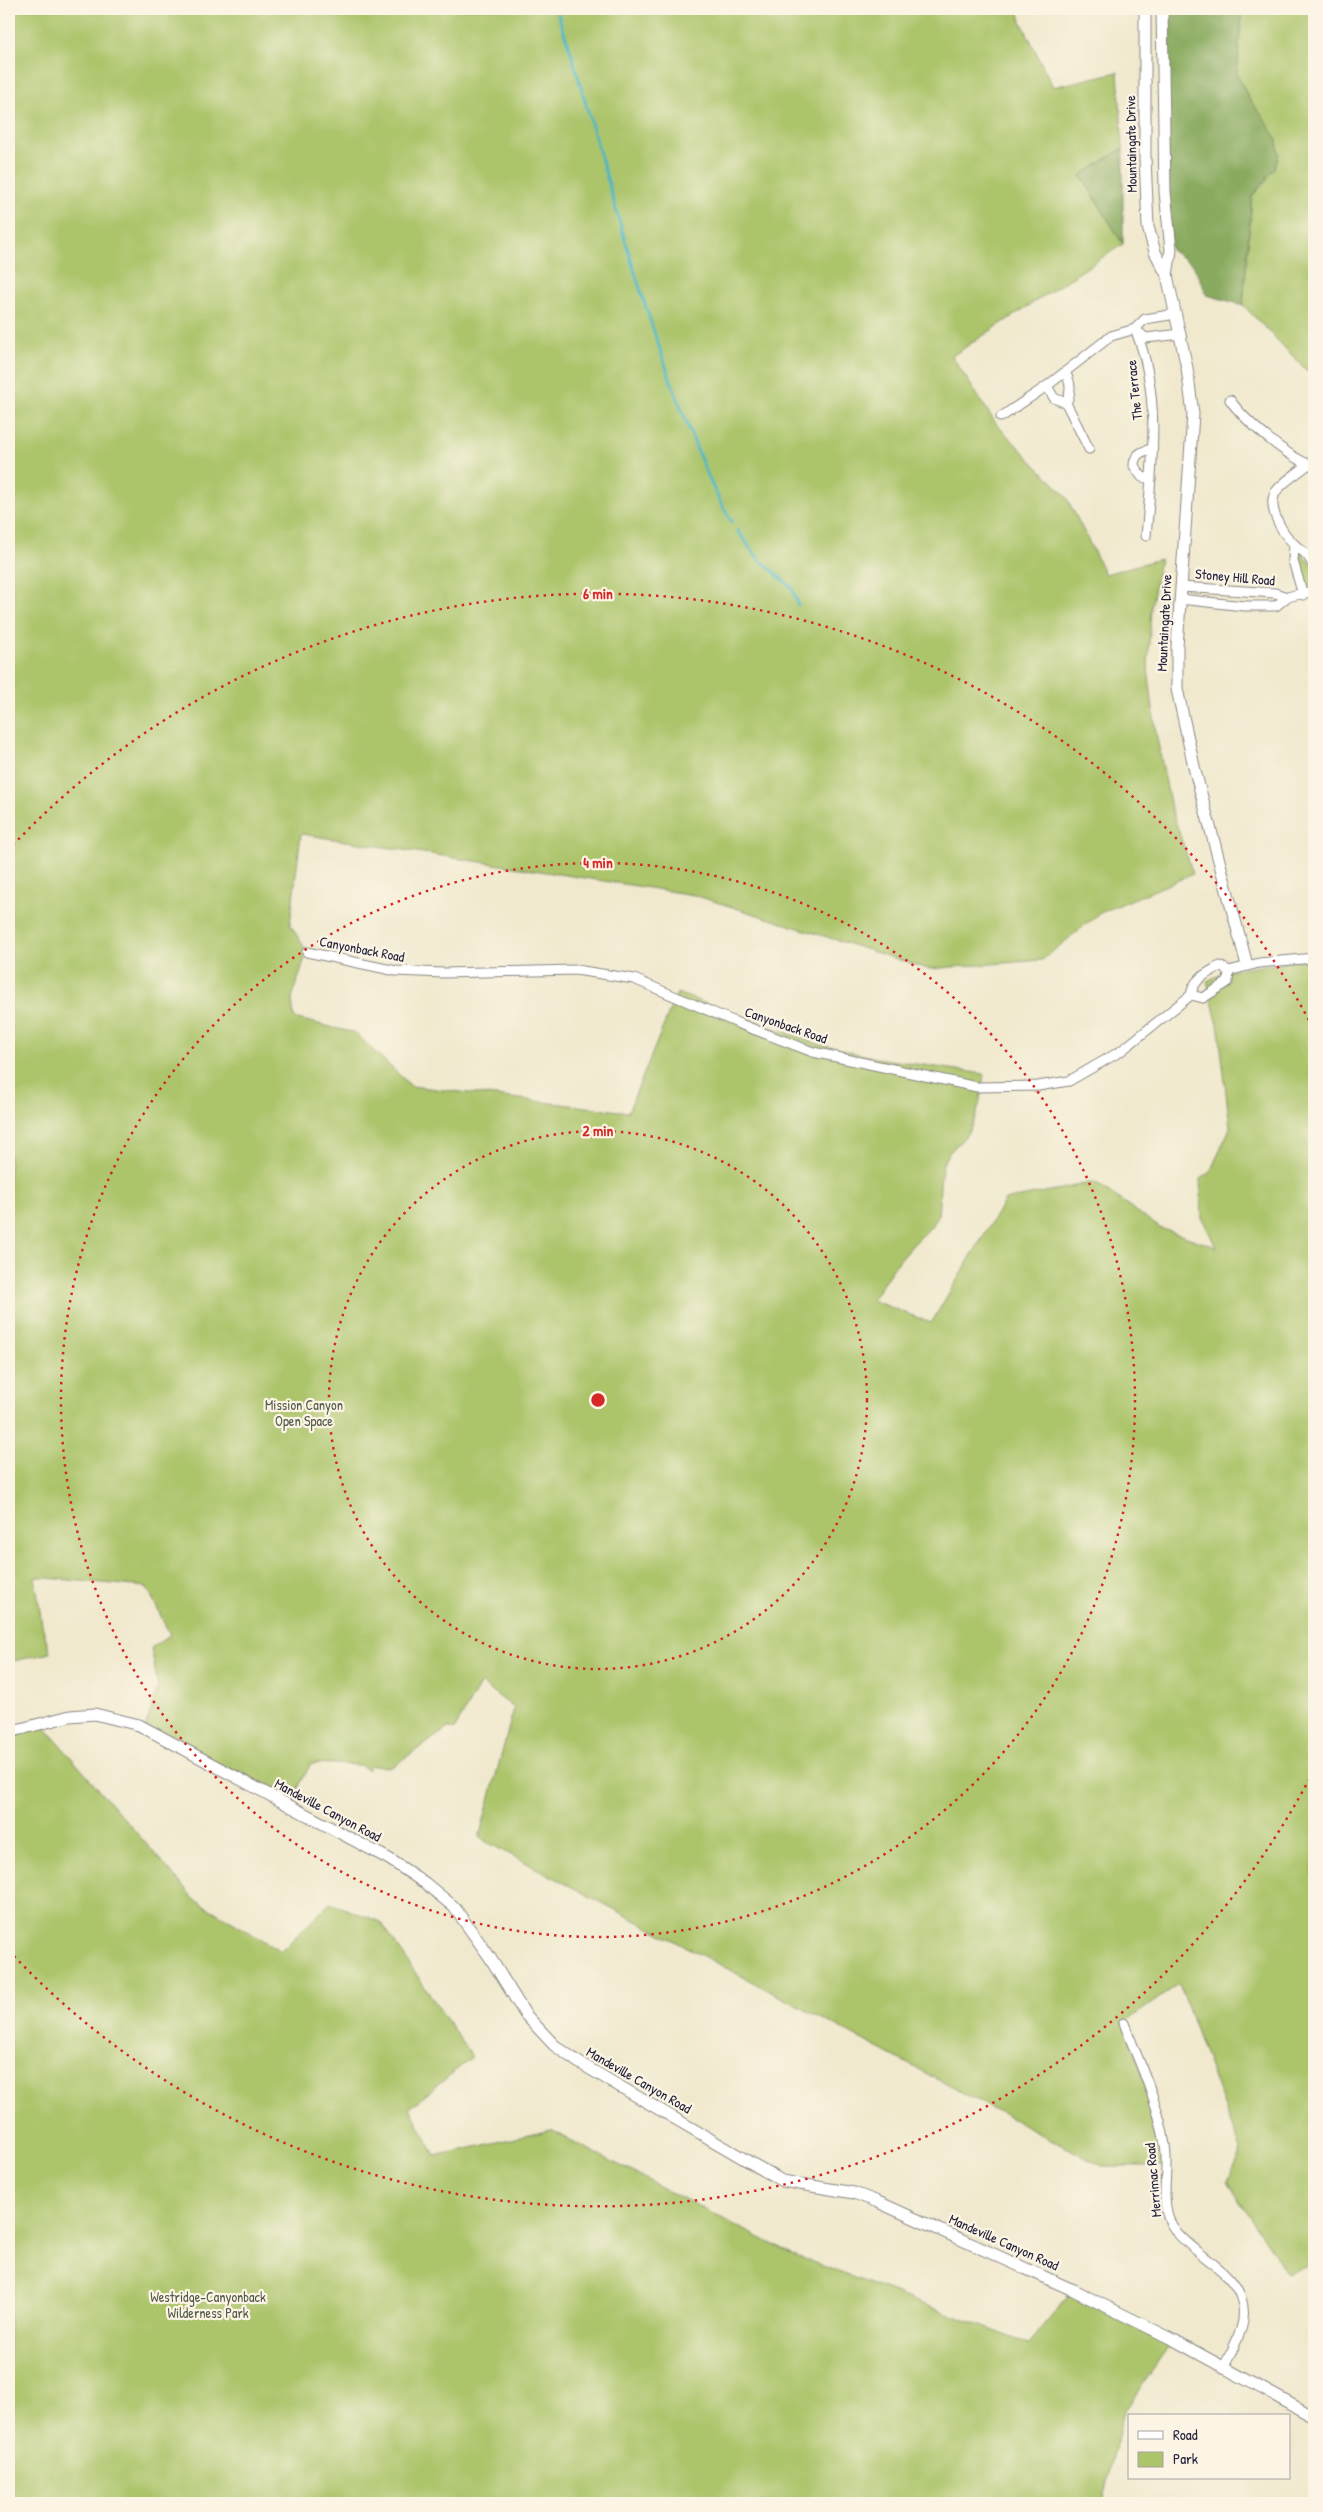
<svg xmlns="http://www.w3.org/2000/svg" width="1323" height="2512" viewBox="0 0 1323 2512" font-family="'Patrick Hand',sans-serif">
<rect width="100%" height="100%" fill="#fcf5e5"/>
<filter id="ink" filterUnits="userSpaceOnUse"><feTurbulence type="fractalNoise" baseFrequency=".02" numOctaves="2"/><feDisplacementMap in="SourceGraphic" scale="10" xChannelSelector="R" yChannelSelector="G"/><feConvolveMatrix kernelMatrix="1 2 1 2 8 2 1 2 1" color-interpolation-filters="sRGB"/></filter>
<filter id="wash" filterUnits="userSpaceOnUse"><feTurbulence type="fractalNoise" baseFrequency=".0096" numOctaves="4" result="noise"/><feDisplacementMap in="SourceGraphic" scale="20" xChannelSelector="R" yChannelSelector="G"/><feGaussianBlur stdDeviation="1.12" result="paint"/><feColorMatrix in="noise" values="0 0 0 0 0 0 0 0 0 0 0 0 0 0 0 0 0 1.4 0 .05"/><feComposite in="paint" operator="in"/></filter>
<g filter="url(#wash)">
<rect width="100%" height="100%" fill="#f0e9ce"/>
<g fill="#acc46a" stroke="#677352">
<path d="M9,9H1018L1021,21L1053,87L1118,72L1123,148L1081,176L1123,244L952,356L997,425L1066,496L1105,574L1160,559L1151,608L1148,668L1156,733L1171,808L1193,874L1100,913L1042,960L928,969L694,895L301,834L290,924L307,952L292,998L294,1018L355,1033L411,1086L628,1112L677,993L818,1044L876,1058L984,1074C981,1095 979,1116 967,1134C960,1144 947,1151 943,1164C939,1180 940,1199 938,1215C933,1229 919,1237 910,1248C895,1264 884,1282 872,1300L931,1323L1005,1200L1095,1182L1160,1228L1216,1247L1202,1218L1200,1179L1210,1172L1230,1128L1219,1030L1207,981L1228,971L1314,958V2262L1287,2274L1227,2182L1241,2151L1179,1984L1124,2023L1161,2127L1167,2166H1102L479,1838L514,1708L481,1683L454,1730L448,1728L392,1767L370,1766L367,1770L360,1765L311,1763L294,1796L285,1791L279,1801L145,1729L158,1687L151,1648L170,1635L147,1587L35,1577L42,1625L50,1653L9,1662Z"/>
<polygon points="1242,9 1314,9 1314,378 1243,305 1252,196 1267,180 1264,118 1250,101 1237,74"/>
<polygon points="1294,544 1314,567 1314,591 1303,595"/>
<polygon points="42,1724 195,1900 281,1951 330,1903 381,1922 472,2057 410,2108 435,2156 551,2130 791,2254 1029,2344 1073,2290 1174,2340 1124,2411 1102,2503 9,2503 9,1732"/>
</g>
<g fill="#89aa5e" stroke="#56664c">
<polygon points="1162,9 1242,9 1237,74 1250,101 1264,118 1277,140 1279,154 1275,168 1252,196 1243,305 1207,295 1193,265 1171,250"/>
<polygon points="1123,148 1123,244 1081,175"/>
</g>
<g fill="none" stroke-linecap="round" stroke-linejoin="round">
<g stroke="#49b6c3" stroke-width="3">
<path d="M556,9L571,52C604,167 635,284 677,397C693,439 708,484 732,522"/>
<polyline points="737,530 758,558 792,588 798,605"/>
</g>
</g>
</g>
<g filter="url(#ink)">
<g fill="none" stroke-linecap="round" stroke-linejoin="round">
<g stroke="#898684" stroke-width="11">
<g id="minor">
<path d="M1135,329C1162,393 1152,469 1146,536"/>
<polyline points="1137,331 1146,338 1181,334"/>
<path d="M1065,372C1071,383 1072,391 1066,403L1089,449"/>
<polyline points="1047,386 1054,398 1066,403"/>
<path d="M1230,400C1245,421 1289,459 1314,466"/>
<polyline points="1001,417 1047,386 1111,336 1135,329 1145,319 1176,314"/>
<path d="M1309,464C1299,472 1287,479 1278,489C1264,504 1282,533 1294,544C1306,555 1306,551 1314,567"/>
<path d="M1151,479L1142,477L1134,466C1134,455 1141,451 1152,449"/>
<polyline points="1294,544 1293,561 1303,595"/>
<polyline points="1181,587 1275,593 1287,597"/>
<polyline points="1180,599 1244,606 1276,606 1287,597 1314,591"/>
<path d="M307,952L396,971L443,973L576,970L634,979L740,1024L813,1052L977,1087L1038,1086L1069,1081L1121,1051L1191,995C1194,978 1206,974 1220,966L1229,971L1228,982L1203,998L1191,995"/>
<polyline points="1229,971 1259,963 1314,958"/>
<path d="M1124,2023C1139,2062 1159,2104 1165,2145C1169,2168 1161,2194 1168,2217C1179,2249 1230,2264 1241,2298C1250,2323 1233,2347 1223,2369"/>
</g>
</g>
<g stroke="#898684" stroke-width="13">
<g id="tertiary">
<polyline points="1145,9 1145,158 1148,227 1155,252 1167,275 1187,368 1193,414 1177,647 1177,689 1195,771 1247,965"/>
<polyline points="1162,9 1165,192 1171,250 1167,275"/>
<polyline points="9,1732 70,1716 95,1714 139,1725 389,1859 425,1883 454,1907 489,1956 525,2014 554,2045 578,2062 782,2181 854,2193 878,2202 1073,2290 1174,2340 1314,2417"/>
</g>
</g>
<use href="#minor" stroke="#fff" stroke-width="9"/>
<use href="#tertiary" stroke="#fff" stroke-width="11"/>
</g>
</g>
<g fill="none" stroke="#d62828" stroke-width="2.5" stroke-dasharray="2.5 5">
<circle cx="598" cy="1400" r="269"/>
<circle cx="598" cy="1400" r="537"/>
<path d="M1313 1772A806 806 0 0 1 13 1955M13 845A806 806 0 0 1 1313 1028"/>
</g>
<g text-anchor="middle" stroke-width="4.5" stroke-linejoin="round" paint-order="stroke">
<g font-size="14" fill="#22223b" stroke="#fcf5e5">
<text transform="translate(1131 144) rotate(-91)" y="5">Mountaingate Drive</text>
<text transform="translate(1134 390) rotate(-96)" y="5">The Terrace</text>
<text transform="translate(1235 577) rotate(5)" y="5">Stoney Hill Road</text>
<text transform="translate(1164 623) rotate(-87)" y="5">Mountaingate Drive</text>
<text transform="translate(362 949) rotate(11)" y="5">Canyonback Road</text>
<text transform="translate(786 1025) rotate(19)" y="5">Canyonback Road</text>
<text transform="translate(328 1810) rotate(28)" y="5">Mandeville Canyon Road</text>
<text transform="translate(639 2080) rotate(30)" y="5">Mandeville Canyon Road</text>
<text transform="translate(1153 2180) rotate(-95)" y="5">Merrimac Road</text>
<text transform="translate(1004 2242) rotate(24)" y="5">Mandeville Canyon Road</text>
</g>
<g font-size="14" fill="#525b4b" stroke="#fcf5e5">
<text x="304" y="1410">Mission Canyon<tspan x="304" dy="16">Open Space</tspan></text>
<text x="208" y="2302">Westridge-Canyonback<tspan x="208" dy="16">Wilderness Park</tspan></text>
</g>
</g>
<circle cx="598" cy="1400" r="8" fill="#d62828" stroke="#fcf5e5" stroke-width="2.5"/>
<g font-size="15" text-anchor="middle" font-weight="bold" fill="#d62828" stroke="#fcf5e5" stroke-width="4.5" stroke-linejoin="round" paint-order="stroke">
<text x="598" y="599">6 min</text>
<text x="598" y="868">4 min</text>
<text x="598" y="1136">2 min</text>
</g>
<rect width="1323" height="2512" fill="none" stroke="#fcf5e5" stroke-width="30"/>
<rect x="1128" y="2414" width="162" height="65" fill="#fcf5e5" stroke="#a5a1a1"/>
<rect x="1138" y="2431" width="25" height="8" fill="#ffffff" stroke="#a5a1a1"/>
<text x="1173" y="2440" font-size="15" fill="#22223b">Road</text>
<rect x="1138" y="2452" width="25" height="15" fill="#acc46a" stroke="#a5a1a1"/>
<text x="1173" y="2464" font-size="15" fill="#22223b">Park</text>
</svg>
